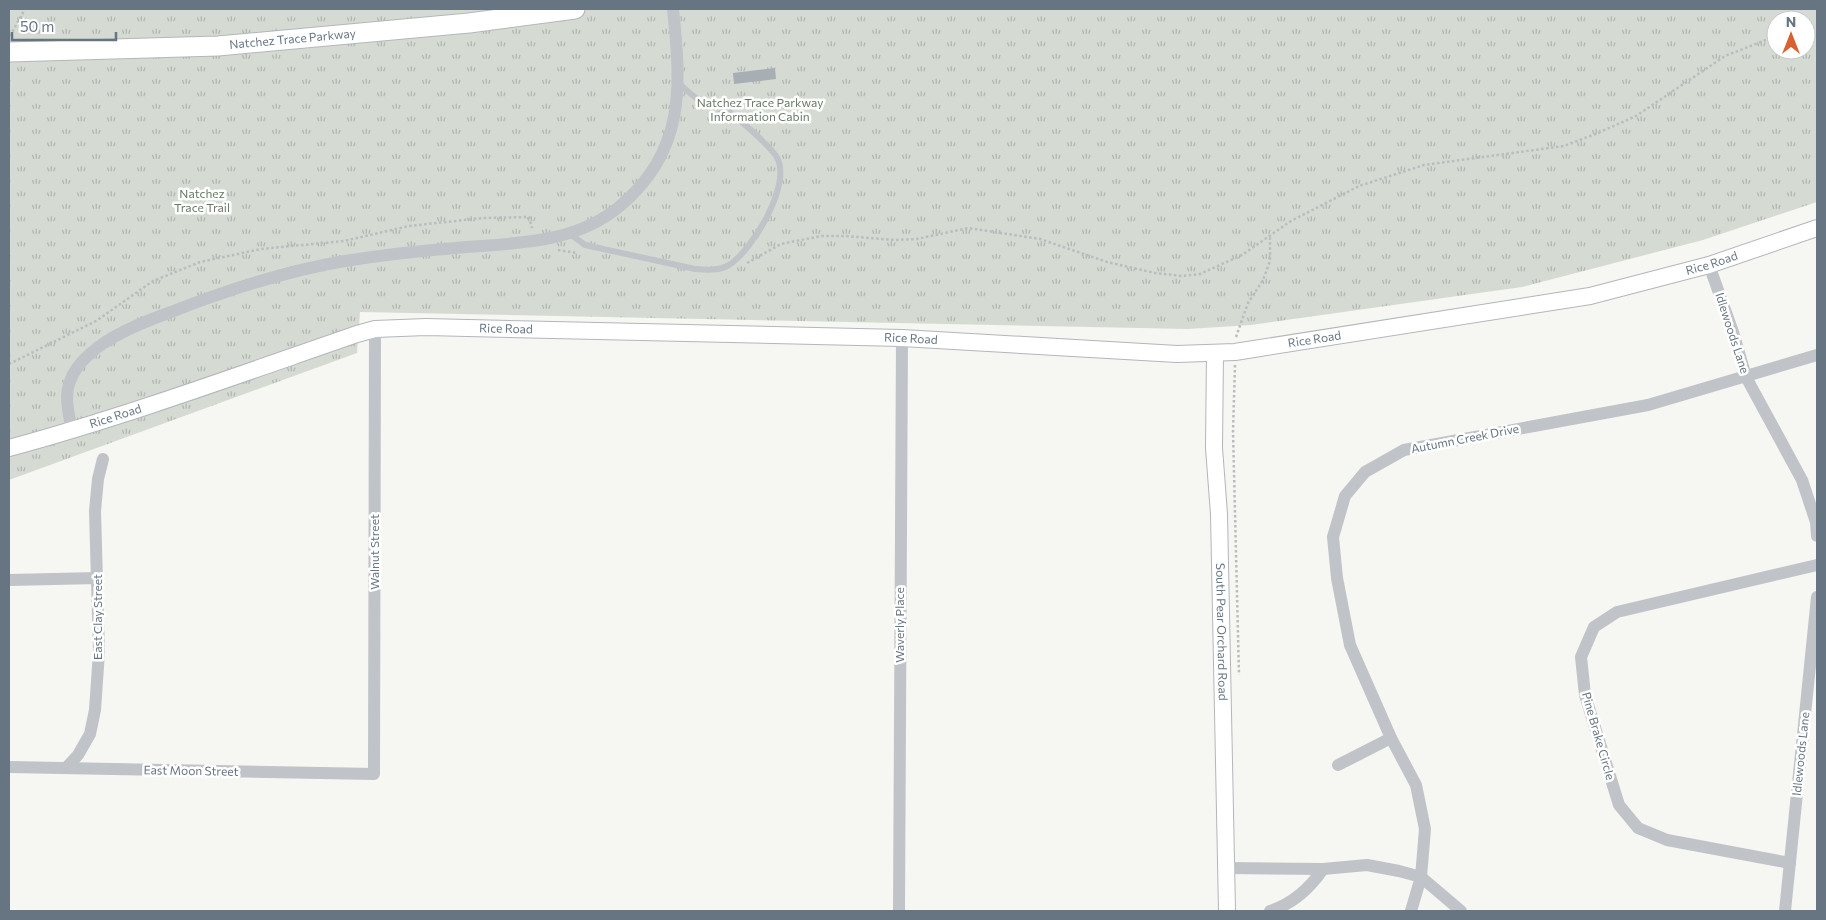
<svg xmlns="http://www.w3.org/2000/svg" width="1826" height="920" viewBox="0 0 1826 920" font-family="Commissioner,sans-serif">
<defs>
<pattern id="park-tufts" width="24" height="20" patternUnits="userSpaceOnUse" patternTransform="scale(1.25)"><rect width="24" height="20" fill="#d5dbd3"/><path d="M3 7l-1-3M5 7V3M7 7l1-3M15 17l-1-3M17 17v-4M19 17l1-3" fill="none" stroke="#b1b6b1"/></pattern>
</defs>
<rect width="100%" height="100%" fill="#f6f6f3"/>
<path fill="url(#park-tufts)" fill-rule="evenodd" d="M9,9H1817V202L1703,240L1522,287L1251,325L1188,329L360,312L357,353L9,480ZM1776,20H1806V50H1776Z"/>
<polygon fill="#a7aeb4" points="775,68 776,79 734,84 733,73"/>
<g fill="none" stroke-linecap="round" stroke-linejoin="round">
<g stroke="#b2b7bc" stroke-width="18">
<g id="secondary">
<path id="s1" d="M1215,353L1214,448L1219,514L1227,911"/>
<path id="s2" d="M9,448C127,416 241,374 357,334L375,329L426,327L902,338L1177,354L1235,352L1590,296L1709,265L1817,228"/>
</g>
</g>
<g stroke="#b3b7bb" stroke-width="21">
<g id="primary">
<path id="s3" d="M9,52L218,46L469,23L575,9"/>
</g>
</g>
<g stroke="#babcbf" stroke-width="2.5" stroke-dasharray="2.5 2.5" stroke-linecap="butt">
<polyline points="1806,28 1817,26"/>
<polyline points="10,36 25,9"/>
<polyline points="558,250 577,253"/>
<polyline points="747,263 781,244 821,236 845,236 894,240 917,239 968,228 1040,239 1107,262 1155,273 1182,276 1200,274 1242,255 1291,221 1359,186 1424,165 1564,146 1598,133 1636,116 1725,56 1776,36"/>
<polyline points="1236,337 1248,303 1263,280 1270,261 1270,236"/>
<polyline points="9,364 96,321 153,281 200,262 261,249 344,241 409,226 483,218 529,217 532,228"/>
<polyline points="1235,365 1233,431 1239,675"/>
</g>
<g stroke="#c0c3c7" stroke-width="6">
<polyline points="712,117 725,111"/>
<path d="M570,234L585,245L695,269C707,270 718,271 729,265C752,251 794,182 776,156C767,143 729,109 715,103C711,102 707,103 703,102C695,99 686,89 679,84"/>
</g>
<g stroke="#c0c3c7" stroke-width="12">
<polyline points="1709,265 1733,332 1746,377 1802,480 1816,522 1817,536"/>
<path d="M72,431C70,420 67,408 67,397C68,350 135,325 171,312C227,290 285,271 345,261C382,255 419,251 456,248C512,243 574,245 620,206C686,151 681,86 673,9"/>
<polyline points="9,580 98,578"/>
<polyline points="1338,765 1391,738"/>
<polyline points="9,767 374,774 375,329"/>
<polyline points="66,768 78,755 90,734 95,710 99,652 95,511 98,479 103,459"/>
<polyline points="1790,863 1667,840 1638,828 1619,805 1585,695 1581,657 1594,627 1617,612 1817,565"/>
<polyline points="1227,868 1323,869 1367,865 1399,871 1421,877 1461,911"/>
<polyline points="899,911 902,338"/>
<path d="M1270,911C1292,904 1310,888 1323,869"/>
<polyline points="1411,911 1421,877 1425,829 1416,785 1391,738 1350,645 1337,578 1333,537 1345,496 1365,472 1404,450 1648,405 1817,355"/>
<polyline points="1785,911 1817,597"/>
</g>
<use href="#secondary" stroke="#fff" stroke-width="16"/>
<use href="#primary" stroke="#fff" stroke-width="19"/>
</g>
<g text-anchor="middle" stroke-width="5" stroke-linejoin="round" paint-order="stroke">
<g font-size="12" fill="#677583" stroke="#fff">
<text dy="4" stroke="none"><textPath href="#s3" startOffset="284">Natchez Trace Parkway</textPath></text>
<text dy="4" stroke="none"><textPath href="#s2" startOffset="1731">Rice Road</textPath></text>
<text dy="4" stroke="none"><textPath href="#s2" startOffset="516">Rice Road</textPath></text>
<text transform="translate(1732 333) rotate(72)" y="4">Idlewoods Lane</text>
<text dy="4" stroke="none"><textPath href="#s2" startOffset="921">Rice Road</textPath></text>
<text dy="4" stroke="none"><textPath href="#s2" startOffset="1326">Rice Road</textPath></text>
<text dy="4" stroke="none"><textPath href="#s2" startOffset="111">Rice Road</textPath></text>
<text transform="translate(1465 439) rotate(-11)" y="4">Autumn Creek Drive</text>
<text transform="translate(375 552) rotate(-90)" y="4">Walnut Street</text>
<text transform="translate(98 617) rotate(-90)" y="4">East Clay Street</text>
<text transform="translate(900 625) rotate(-90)" y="4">Waverly Place</text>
<text dy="4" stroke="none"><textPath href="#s1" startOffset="279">South Pear Orchard Road</textPath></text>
<text transform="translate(1598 736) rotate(74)" y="4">Pine Brake Circle</text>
<text transform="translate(1801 754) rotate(-84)" y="4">Idlewoods Lane</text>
<text transform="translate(191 771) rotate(1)" y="4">East Moon Street</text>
</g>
<g font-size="12" fill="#697a66" stroke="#fff">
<text x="760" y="107">Natchez Trace Parkway<tspan x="760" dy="14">Information Cabin</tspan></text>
<text x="202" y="198">Natchez<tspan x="202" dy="14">Trace Trail</tspan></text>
</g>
</g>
<rect width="1826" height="920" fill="none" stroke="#677583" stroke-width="20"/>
<g transform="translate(1791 35)"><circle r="24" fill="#ffffff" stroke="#c2c8cd"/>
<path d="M0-4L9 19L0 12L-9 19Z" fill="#d96131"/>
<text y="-8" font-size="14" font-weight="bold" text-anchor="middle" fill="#677583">N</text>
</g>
<path d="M12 32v8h104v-8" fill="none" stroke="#677583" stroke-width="2.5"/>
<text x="20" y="32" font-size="15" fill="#677583" stroke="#ffffff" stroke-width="4" paint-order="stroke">50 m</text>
</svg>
